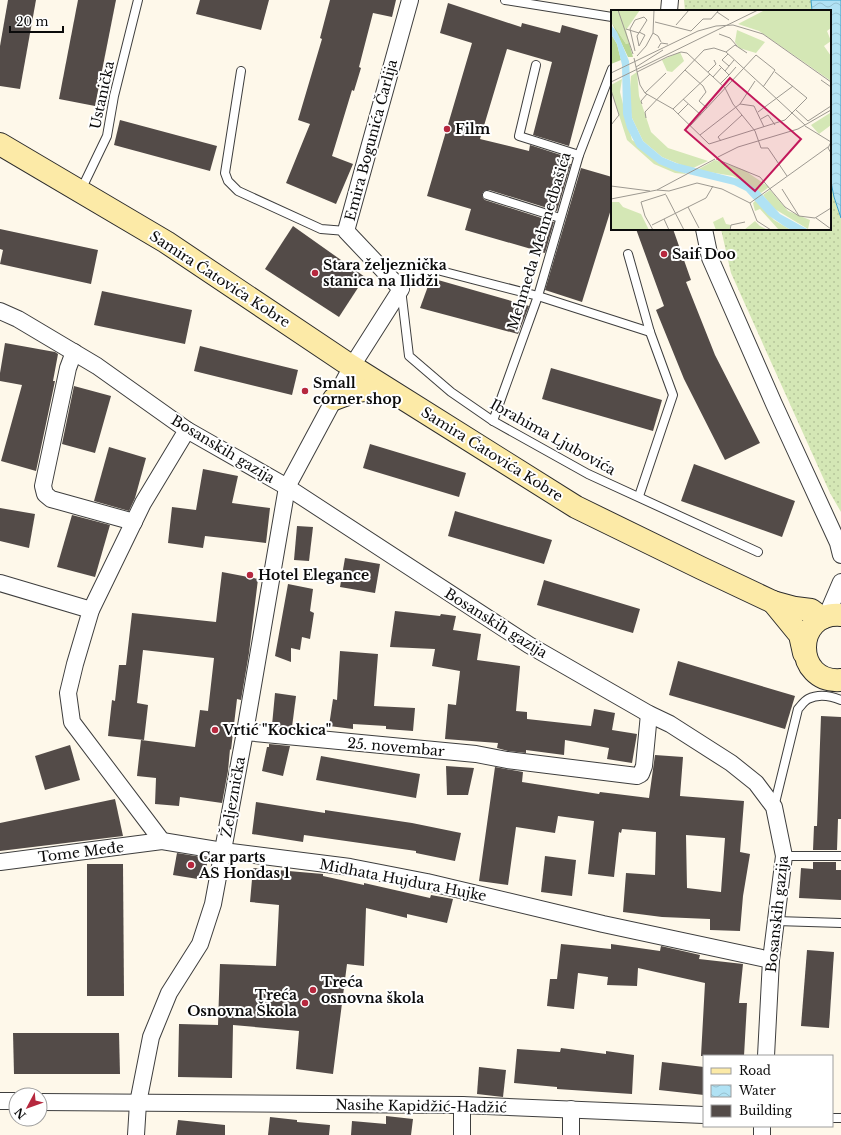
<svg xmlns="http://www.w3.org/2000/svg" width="841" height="1135" viewBox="0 0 841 1135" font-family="'Libre Baskerville',serif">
<defs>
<pattern id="grass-dots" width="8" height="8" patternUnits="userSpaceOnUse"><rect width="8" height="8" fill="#d4e7b5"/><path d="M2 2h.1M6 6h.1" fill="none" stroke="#b5c59a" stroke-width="1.8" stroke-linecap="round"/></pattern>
<pattern id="water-waves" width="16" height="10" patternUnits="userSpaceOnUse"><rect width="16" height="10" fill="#b0e2f4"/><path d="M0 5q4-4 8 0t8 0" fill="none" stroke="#96c1d0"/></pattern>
</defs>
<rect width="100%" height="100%" fill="#fef8ea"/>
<g fill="url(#grass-dots)">
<polygon points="684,0 811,0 812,11 685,11"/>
<polygon points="830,177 834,198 841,218 841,512 830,493 731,273 721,229 830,229"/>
</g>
<polygon fill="url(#water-waves)" stroke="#3a9fc8" points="811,0 841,0 841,218 834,197 830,177 830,11 812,11"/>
<g fill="#534b48" fill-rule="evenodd">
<polygon points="8,0 36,0 20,89 0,86 0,46"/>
<polygon points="78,0 116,0 95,106 59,99"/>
<polygon points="200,0 269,0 261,30 196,14"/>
<polygon points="330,0 396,0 392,17 373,13 359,67 361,68 354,91 352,90 332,156 353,164 336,204 286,183 310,124 298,120 322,39 320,38"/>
<polygon points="448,3 521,27 522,23 560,33 562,25 598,35 569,146 533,135 552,62 507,49 480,139 529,151 530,145 567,157 566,160 569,161 569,164 571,164 557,211 489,190 484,191 482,194 483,198 485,200 554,222 545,253 465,230 471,209 427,196 472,43 440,33"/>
<polygon points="120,120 217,146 210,171 114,145"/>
<polygon points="581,168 612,177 612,206 582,302 545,290"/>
<polygon points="293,226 365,277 339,317 265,269"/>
<polygon points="0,229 98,250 91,284 0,264 3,250 0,249"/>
<polygon points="636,229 673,229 691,280 686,282 715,355 760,443 725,460 684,379 656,310 664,306"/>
<polygon points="431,278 529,306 518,334 420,308"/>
<polygon points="102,291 192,310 185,344 94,325"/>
<polygon points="5,343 55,352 58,354 53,381 55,381 36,471 1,461 22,385 0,381 0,373"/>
<polygon points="200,346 298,370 292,395 194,371"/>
<polygon points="551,368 662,400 653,431 542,399"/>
<polygon points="74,386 111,396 95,453 62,444"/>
<polygon points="370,444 466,473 459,497 363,468"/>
<polygon points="109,447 146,458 135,498 129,511 94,501"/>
<polygon points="694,464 795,501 782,537 681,501"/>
<polygon points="203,469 238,476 232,503 270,508 266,543 205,536 203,548 168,543 172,507 196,510"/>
<polygon points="0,508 35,514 29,548 0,541"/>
<polygon points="455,511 552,540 544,564 448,536"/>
<polygon points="72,515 110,525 95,577 57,567"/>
<polygon points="297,526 313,527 309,561 294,560"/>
<polygon points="345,558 380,564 375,593 340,587"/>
<polygon points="222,572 258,579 249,653 241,700 237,699 231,750 230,749 228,771 222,803 180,797 179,806 155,804 156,778 137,776 141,740 195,747 200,710 208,711 214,658 143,650 137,703 148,705 144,740 108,736 112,700 115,701 119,665 126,665 132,613 216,622"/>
<polygon points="544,580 640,609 633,633 537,605"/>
<polygon points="288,584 313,589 310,611 314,613 310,639 302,637 300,650 291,648 291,662 275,656"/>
<polygon points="395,611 440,616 441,614 456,616 453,630 481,634 477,660 520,666 516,711 527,712 527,719 591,726 594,709 615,713 612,730 637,734 632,763 607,759 609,748 565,740 564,755 526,750 526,753 508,751 497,748 498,743 445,739 448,704 456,705 460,671 432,666 435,649 390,647"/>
<polygon points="340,651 378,654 374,706 415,708 413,731 386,729 386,726 353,724 353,729 329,726 333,699 337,700"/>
<polygon points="678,661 795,696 785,729 669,695"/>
<polygon points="275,693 296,696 292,727 272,725"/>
<polygon points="821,716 841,717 841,819 838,819 837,850 813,850 814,826 817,826"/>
<polygon points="269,744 290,746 283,776 262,771 267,747 269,747"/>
<polygon points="70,745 80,780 45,790 35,756"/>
<path d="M655,755L683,757L680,796L744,801L740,852L750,854L743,896L740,931L710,930V919L662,917L623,912L626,873L655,875L656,832L622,829L621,833L619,832L614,877L588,874L594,821L558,816L555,833L516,827L508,885L479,881L495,767L523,772L522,782L599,794L600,792L649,798ZM686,835L725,838L721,892L687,888Z"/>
<polygon points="321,756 420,774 416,798 316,780"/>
<polygon points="446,766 474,768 468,795 447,795"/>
<polygon points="115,799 123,836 0,851 0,823"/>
<polygon points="256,802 325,813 325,810 412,823 461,833 455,861 416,853 416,851 304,835 303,842 252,834"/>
<polygon points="177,853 208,858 204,880 173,875"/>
<polygon points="545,856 576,860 572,896 541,892"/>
<polygon points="813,862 836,862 836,870 841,870 841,900 799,898 801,868 813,869"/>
<polygon points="87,864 123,864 124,996 87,996"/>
<polygon points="253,868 323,874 323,876 364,885 364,883 430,898 431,895 453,899 447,923 407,914 407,918 366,908 364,966 347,964 333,1074 296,1069 299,1031 233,1025 232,1078 178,1077 179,1024 218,1025 220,964 276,966 279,905 250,902"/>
<polygon points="561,944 611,949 611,944 660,951 661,946 700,955 699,959 743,964 739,1003 747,1003 744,1056 701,1056 705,983 638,968 637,986 607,985 608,977 578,973 574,1009 547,1006 550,979 557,979"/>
<polygon points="807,950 834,952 829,1028 801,1026"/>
<polygon points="13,1033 119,1033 120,1074 14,1074"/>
<polygon points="561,1048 606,1054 606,1051 634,1055 632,1094 557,1089 557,1087 514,1083 517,1049 560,1052"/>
<polygon points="662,1062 704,1067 704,1095 659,1090"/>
<polygon points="479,1067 506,1070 503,1097 477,1094"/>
<polygon points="386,1116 413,1119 411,1135 351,1135 352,1121 386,1124"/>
<polygon points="270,1117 297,1120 297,1122 330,1125 329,1135 268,1135"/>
<polygon points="178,1120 225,1125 225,1135 176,1135"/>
</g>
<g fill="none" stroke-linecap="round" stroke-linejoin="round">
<g stroke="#3e3e3e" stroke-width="10">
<g id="lane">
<polyline points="505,0 612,17"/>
<polyline points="536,65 519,136 579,155"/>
<polyline points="241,71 225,173 228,181 238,191 321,229 346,231"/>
<polyline points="81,190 107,136 114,96 138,0"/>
<polyline points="487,195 560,218"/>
<polyline points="628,254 650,332 673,395 639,496"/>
<path d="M650,332L538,296L437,270C420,270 413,278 401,289L409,356L451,392L493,421L588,474L758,552"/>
<polyline points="493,421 538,296 579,155 612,69"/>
<path d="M774,807L798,709C801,706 804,701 808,699C818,694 831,696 841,700"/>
<polyline points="784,856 841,856"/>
<polyline points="776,921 841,923"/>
<polyline points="832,1118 841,1118"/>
</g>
</g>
<g stroke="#3e3e3e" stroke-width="18">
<g id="street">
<polyline points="669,11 670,0"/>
<polyline points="704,229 710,258 774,404 838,543 841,555"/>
<polyline points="0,311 18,319 97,366 187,430 287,487 529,645 649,714 670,724 731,763 756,783 774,807 784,856 771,960 766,1056"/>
<polyline points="74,352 68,368 43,486 45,494 51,499 134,522"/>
<polyline points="0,583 91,610"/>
<polyline points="826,617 841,582"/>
<polyline points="245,732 476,754 507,760 637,776 641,774 644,766 649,714"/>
<polyline points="162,841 72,722 68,693 75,664 91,610 143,503 187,430"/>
<polyline points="0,862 162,841 223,851 350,867 427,882 603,924 771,960"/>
<polyline points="0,1101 16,1101"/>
<polyline points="40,1102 462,1105 704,1115"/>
<polyline points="136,1135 138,1103 151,1037 169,993 200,944 213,904 245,732 287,487 352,366 401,289 346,231 410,0"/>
<polyline points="462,1135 462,1105"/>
<polyline points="571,1135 571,1109"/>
<polyline points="762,1135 762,1126"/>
</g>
</g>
<g stroke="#2d2d2d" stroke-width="24">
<g id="secondary">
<polyline points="0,144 166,242 345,362 576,507 701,568 773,602 795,608 811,610 822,618"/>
<path d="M334,399C355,391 368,386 390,393"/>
<polyline points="773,602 800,635 804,653"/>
<path d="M841,615C793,611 793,684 841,680"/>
</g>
</g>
<use href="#lane" stroke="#fff" stroke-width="8"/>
<use href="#street" stroke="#fff" stroke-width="16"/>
<use href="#secondary" stroke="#fceaa7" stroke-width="22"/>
</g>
<g fill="#b6283e" stroke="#fff" stroke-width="1.5">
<circle cx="447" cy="129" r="4"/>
<circle cx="664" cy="254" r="4"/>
<circle cx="315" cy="273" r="4"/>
<circle cx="305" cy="391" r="4"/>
<circle cx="250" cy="575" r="4"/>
<circle cx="215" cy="730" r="4"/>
<circle cx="191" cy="865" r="4"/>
<circle cx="313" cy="990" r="4"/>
<circle cx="305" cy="1003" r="4"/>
</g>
<g text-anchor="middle" stroke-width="4" stroke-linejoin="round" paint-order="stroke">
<g font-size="14" fill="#0b0b0b" stroke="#fff">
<text transform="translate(102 95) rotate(-78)" y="5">Ustanička</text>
<text transform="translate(371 140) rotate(-75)" y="5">Emira Bogunića Čarlija</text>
<text transform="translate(539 241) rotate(-73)" y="5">Mehmeda Mehmedbašića</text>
<text transform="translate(220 279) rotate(33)" y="5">Samira Ćatovića Kobre</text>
<text transform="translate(553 437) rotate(29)" y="5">Ibrahima Ljubovića</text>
<text transform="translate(223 449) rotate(31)" y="5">Bosanskih gazija</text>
<text transform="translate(492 454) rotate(32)" y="5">Samira Ćatovića Kobre</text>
<text transform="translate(496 623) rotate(32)" y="5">Bosanskih gazija</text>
<text transform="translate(396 747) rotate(5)" y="5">25. novembar</text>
<text transform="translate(233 797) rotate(-80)" y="5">Željeznička</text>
<text transform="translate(81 852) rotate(-7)" y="5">Tome Međe</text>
<text transform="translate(403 880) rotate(11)" y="5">Midhata Hujdura Hujke</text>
<text transform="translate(777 914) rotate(-84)" y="5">Bosanskih gazija</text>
<text transform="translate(421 1106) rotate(1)" y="5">Nasihe Kapidžić-Hadžić</text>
</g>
<g font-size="14" font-weight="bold" fill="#0b0b0b" stroke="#fff" text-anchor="start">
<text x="455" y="134">Film</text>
<text x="672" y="259">Saif Doo</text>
<text x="323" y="270">Stara željeznička<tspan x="323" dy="16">stanica na Ilidži</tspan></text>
<text x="313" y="388">Small<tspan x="313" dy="16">corner shop</tspan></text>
<text x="258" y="580">Hotel Elegance</text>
<text x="223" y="735">Vrtić "Kockica"</text>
<text x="199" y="862">Car parts<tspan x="199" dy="16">AS Hondas 1</tspan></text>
<text x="321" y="987">Treća<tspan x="321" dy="16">osnovna škola</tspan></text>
<text x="297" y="1000" text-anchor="end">Treća<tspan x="297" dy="16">Osnovna Škola</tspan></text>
</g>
</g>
<g transform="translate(611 10)">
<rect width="220" height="220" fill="#fef8ea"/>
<path d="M0,0H29L15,20L18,33L15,34L0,11ZM154,0H220V18L216,21L220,31L213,36L220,46V71L148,21L127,14ZM126,20L154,32L145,43L128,38L124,32ZM69,42L73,51L61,62L56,61L51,50ZM26,62L28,86L40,122L57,138L97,151L80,159L51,147L32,131L21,108L18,91L20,66ZM11,69L9,82L21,130L75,164L64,163L43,154L16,130L0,80V75ZM219,103L220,115L208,124L200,115ZM104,150L133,160L158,177L150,183L122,166L86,160ZM159,180L177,201L199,210L197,219L162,198L152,185ZM145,190L163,210L180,220H168L149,199L144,201L142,193ZM0,192H8L12,197L30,204L38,220H0ZM112,207L115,214L120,215L118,220H105L102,212ZM144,211L149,216L157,220H133Z" fill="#d4e7b5"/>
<path d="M0,11L15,34L18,33L22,47H17ZM0,24L6,34L10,50L0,54Z" fill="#bad795"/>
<path d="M0,15L6,22L18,51L21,108L32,131L51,147L65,153L132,170L148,181L169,204L198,220H180L173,216L157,205L135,181L123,175L65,161L48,154L26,137L16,118L12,104L11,55L6,34L0,24Z" fill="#b0e2f4"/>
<path fill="none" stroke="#9d9991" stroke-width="1" d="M7,0L22,44M106,2L118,10M44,12L80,21L92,9H100L108,0M65,15L78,0M15,19L28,23M42,23L47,26L50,32M108,24L119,28L126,36M47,38L50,33L57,34M24,41L19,19L24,10L33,7L36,10L26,26L28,36L34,25L28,22M115,42L124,35L136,43M117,44L111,50L118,56M26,46L35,36L42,23L43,0M23,48L29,75L34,83L62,99L98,134L174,110L196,88L164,62M108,55L118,65L125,57M25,57L52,40M74,60L92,76L95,82L88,91L96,98M114,61L123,50M26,62L56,47L70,42L76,43L114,78L122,94L144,121L150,138H157L176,166M97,62L105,54L103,50M0,63L87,21L105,16L122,15L152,24L220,72M102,67L110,58M210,70L220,77M0,72L147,0M109,74L118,65M0,80L8,105L0,115M34,83L55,63M72,89L90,105M31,94L30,91L36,84M129,94L143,96L153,117M62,99L99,64M185,100L197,111L220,96M147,102L182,76M67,104L77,94M35,108L34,102L93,40L103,38L115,42L194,115M150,109L157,105L164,115M79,116L145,45L164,60L152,77M194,116L220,132M89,125L129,94L144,71M110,131L107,127L131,105M220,132L217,138L220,143M107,147L127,137L187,119L220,100M105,149L149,167L174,197L188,206M0,176L39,181M171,179L188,206L204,208L220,198M46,180L58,181L86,173L111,179L139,193L146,211L160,220M55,185L73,220M0,189L46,180L104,149M139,193L217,137M77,197L88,218M205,208L220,219M53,209L58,220M41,215L95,188L102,176M42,220L34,206L30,192L55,184M119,220L120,215L134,212"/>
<path fill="#c2185b" fill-opacity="0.15" stroke="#c2185b" stroke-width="2" d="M119,68L190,129L144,181L74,120Z"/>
<rect width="220" height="220" fill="none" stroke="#0b0b0b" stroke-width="2"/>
</g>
<rect x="703" y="1055" width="130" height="72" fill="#ffffff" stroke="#9d9d9d"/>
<rect x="711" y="1068" width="20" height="6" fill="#fceaa7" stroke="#9d9d9d"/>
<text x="739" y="1075" font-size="12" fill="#0b0b0b">Road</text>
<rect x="711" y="1085" width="20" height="12" fill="url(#water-waves)" stroke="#9d9d9d"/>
<text x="739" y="1095" font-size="12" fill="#0b0b0b">Water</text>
<rect x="711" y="1105" width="20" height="12" fill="#534b48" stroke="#9d9d9d"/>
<text x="739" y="1115" font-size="12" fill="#0b0b0b">Building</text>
<g transform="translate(28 1107) rotate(229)"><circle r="19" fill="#ffffff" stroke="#9d9d9d"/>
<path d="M0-3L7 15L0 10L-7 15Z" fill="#b6283e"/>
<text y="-6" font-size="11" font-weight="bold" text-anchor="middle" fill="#0b0b0b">N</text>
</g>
<path d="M10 26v6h53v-6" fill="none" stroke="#0b0b0b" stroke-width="2"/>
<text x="16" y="26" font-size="12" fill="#0b0b0b" stroke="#ffffff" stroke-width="3" paint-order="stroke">20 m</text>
</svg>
